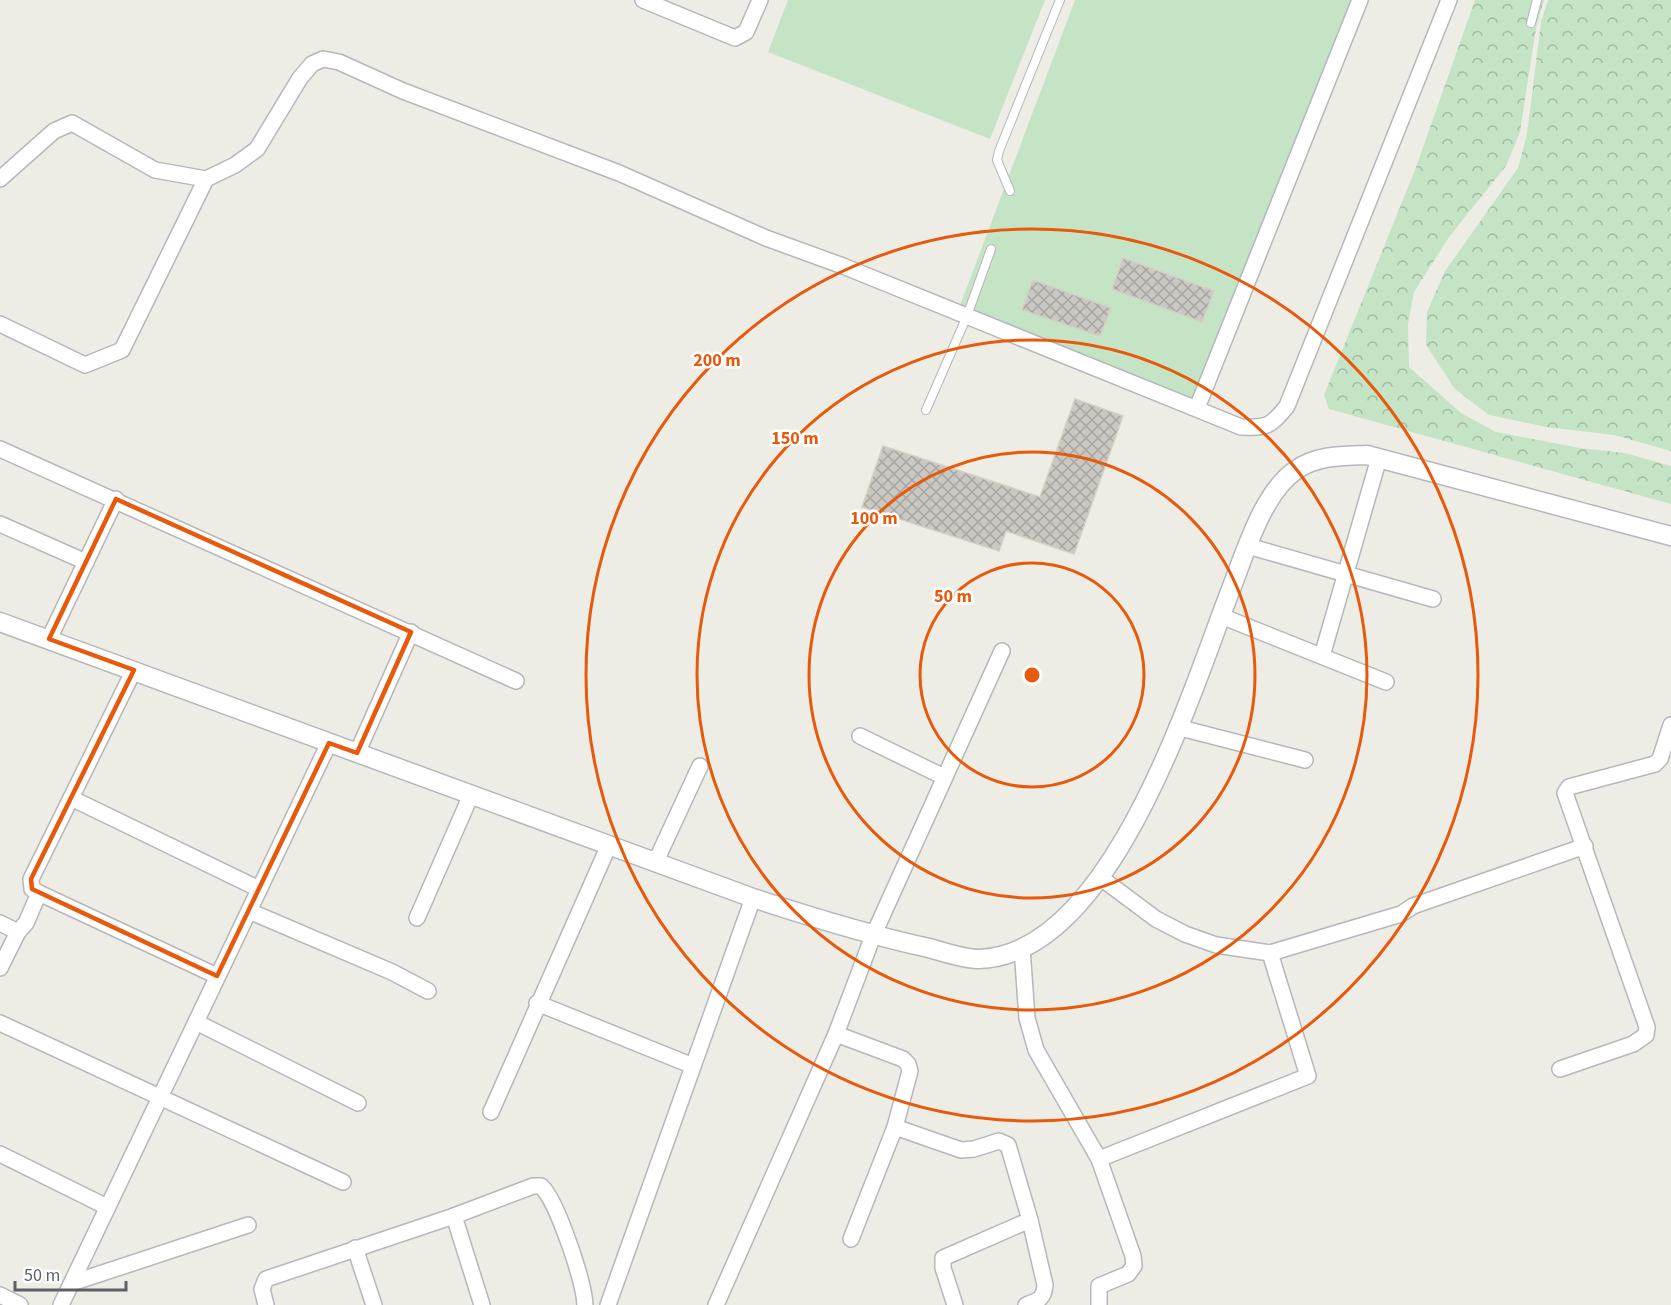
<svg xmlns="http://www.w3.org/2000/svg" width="1671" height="1305" viewBox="0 0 1671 1305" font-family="'Source Sans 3',sans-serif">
<defs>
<pattern id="forest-crowns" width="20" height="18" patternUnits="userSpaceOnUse" patternTransform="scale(1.5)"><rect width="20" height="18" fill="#c4e4c5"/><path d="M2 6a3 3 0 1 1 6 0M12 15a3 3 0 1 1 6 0" fill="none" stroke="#a2bca4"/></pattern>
<pattern id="building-cross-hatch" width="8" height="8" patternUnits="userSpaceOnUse" patternTransform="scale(1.5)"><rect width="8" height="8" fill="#cac8c2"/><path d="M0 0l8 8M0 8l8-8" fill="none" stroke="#a7a6a1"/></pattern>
</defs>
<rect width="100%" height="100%" fill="#eeede5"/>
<g fill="#c4e4c5">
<polygon points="788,0 1045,0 990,139 768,52"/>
<polygon points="1075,0 1359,0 1206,404 958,311"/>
</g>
<g fill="url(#forest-crowns)">
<polygon points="1475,0 1544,0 1536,28 1520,132 1506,166 1449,237 1414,292 1408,324 1409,367 1461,413 1496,432 1580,448 1625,453 1671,466 1671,504 1329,409 1324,395 1415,170"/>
<polygon points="1548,0 1671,0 1671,451 1614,435 1546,427 1489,415 1455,389 1426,345 1427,312 1445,271 1518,168 1527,134 1541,22"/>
</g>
<g fill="url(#building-cross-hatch)" stroke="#d3cfc4" stroke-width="1.5">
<polygon points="1123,258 1214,291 1202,322 1112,289"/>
<polygon points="1033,280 1111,308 1100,336 1022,310"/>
<polygon points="1075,399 1123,416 1074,554 1006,531 999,551 862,507 883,446 1040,497"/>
</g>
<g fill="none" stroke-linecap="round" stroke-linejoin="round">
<g stroke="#b5b7bb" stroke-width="10">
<g id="service">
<polyline points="1531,23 1537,0"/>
<polyline points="1010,191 997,160 999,151 1060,0"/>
<polyline points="926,410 967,316 991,249"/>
</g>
</g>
<g stroke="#b5b7bb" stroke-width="18">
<g id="minor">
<polyline points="643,0 735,38 746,32 760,0"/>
<path d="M0,179L54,131L72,123L155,170L206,179L235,165L257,149L300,78L312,64L323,59L339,62L403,91L619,173L766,238L843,266L1241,427C1266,428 1271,427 1287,406L1449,0"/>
<polyline points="0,324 85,365 122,350 206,179"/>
<polyline points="1197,408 1360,0"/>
<polyline points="0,449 516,681"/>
<polyline points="0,524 86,562"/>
<polyline points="1248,546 1433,599"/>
<polyline points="1221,616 1386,682"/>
<polyline points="49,639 116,499"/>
<polyline points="1322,656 1379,458"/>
<polyline points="1177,727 1305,760"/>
<polyline points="860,736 944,777"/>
<polyline points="357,753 411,632"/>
<polyline points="71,798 134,670"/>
<polyline points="656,861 700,766"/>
<polyline points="1101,878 1156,919 1185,934 1216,945 1270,953 1401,914 1413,906 1585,846"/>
<polyline points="249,911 392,972 428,991"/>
<polyline points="417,918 471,795"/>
<polyline points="0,923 18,932 26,923 39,893"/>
<polyline points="1022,948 1027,1018 1036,1050 1099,1159 1133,1256 1134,1266 1128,1274 1099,1286 1099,1305"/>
<polyline points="0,968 18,932"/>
<polyline points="217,976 39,893 32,889 31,879 71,798 259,889"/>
<polyline points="537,1003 693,1066"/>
<polyline points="196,1022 358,1103"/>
<polyline points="0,1023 343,1182"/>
<polyline points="836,1034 903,1059 908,1064 910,1071 895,1127 851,1239"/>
<polyline points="1560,1069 1633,1044 1646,1035 1647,1027 1565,793 1569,787 1655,764 1660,759 1671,725"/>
<polyline points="491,1112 609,845"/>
<path d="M895,1127L961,1150L974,1149L999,1141L1008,1145L1030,1220L1045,1285C1044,1299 1038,1301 1026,1305"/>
<polyline points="0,1154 107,1207"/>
<polyline points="1099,1159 1308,1076 1270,953"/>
<path d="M454,1216L533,1186H541C557,1200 584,1282 585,1305"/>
<polyline points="355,1248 374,1305"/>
<polyline points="72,1283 248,1225"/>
<polyline points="0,1295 20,1305"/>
<polyline points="61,1305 329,743"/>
<polyline points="266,1305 262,1289 266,1279 454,1216 482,1305"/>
<polyline points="608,1305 753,898"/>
<polyline points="716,1305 836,1034 873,936 1002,651"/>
<polyline points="955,1305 943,1268 943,1258 1030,1220"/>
</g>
</g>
<g stroke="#b5b7bb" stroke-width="21">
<path id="tertiary" d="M0,622L753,898C811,917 869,935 929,948C944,952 963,959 979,959C1112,955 1191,692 1231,589C1245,553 1263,492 1296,470C1317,455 1343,456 1367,455L1671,536"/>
</g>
<use href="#service" stroke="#fff" stroke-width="8"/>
<use href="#minor" stroke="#fff" stroke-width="15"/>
<use href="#tertiary" stroke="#fff" stroke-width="18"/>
</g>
<path fill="none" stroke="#e8590c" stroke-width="4.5" stroke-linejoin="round" d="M116,499L411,632L357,753L329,743L217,976L32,889L31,879L134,670L49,639Z"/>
<g fill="none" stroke="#e8590c" stroke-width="3">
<circle cx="1032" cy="675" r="112"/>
<circle cx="1032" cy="675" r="223"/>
<circle cx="1032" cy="675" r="335"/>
<circle cx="1032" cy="675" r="446"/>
</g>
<circle cx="1032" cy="675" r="9" fill="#e8590c" stroke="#fff" stroke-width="3"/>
<g font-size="18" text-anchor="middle" font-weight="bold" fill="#e8590c" stroke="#fff" stroke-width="5" stroke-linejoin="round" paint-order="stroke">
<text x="717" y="366">200 m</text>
<text x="795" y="444">150 m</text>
<text x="874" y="524">100 m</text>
<text x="953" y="602">50 m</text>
</g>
<path d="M15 1281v9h111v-9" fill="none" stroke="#5d6065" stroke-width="3"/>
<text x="24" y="1281" font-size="18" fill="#5d6065" stroke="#ffffff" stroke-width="4.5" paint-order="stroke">50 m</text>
</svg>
